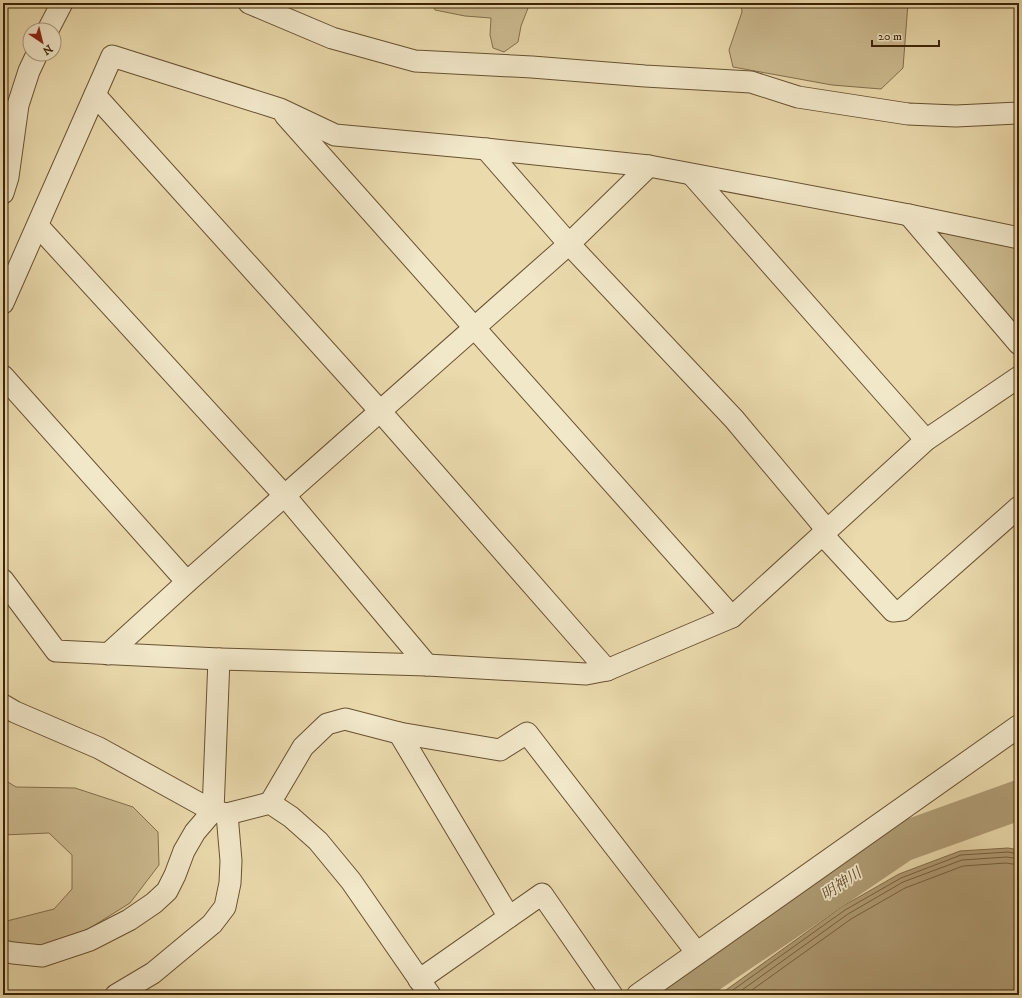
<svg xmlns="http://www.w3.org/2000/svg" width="1022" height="998" viewBox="0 0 1022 998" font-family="'IM FELL DW Pica','Noto Serif JP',serif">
<rect width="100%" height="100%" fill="#eadaac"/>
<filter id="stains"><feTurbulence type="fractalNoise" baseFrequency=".005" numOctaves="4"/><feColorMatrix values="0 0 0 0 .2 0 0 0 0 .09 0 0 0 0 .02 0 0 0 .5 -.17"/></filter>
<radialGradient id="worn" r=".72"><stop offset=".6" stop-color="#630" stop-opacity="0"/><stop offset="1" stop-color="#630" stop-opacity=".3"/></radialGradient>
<g fill="#ccbb90" stroke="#846f4c">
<polygon points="432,3 530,3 521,26 518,42 504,52 493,48 490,35 491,18 465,16 435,10"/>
<polygon points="741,3 908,3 903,68 881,89 832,85 733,67 729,50 742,12"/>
<polygon points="937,233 972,235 1019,245 1019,334"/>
<polygon points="3,779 16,787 75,788 133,807 158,832 159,865 130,903 90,928 38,951 3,962 3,922 54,909 72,889 72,855 49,833 3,835"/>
</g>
<polygon fill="#af9c74" stroke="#816c48" points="1008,848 1019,850 1019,995 719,995 843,906 899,874 960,851"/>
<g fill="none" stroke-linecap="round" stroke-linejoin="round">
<g stroke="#76603e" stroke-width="1">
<polyline points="726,995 845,910 901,878 961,855 1008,852 1019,854"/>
<polyline points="735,995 848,914 903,882 962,860 1007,857 1019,859"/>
<polyline points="745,995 851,919 905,888 963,866 1006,863 1019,865"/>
</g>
<polyline stroke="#af9c74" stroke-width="40" points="676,995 902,842 1019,800"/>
<g stroke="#685130" stroke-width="23">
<g id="minor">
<polyline points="249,3 332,38 415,61 532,67 645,76 751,82 798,97 908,114 956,116 1019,113"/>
<polyline points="48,30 62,3"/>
<polyline points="95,95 380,411 607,670"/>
<polyline points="285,115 732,617"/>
<polyline points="486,149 569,244 734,419 827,530"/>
<polyline points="692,175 926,440"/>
<polyline points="3,193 8,177 18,105 29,71 37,54"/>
<polyline points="909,215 1019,344"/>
<polyline points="38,226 285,496 427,665"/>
<polyline points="3,303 112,56 280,109 335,135 486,149 649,166 909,215 1019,238"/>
<polyline points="3,376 187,582"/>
<polyline points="822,534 893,611 902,610 1019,507"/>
<polyline points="3,580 56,651 219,659 427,665 586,674 607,670 732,617 926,440 1019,377"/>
<polyline points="108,654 187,582 569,244 649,166"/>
<polyline points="3,705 15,712 99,748 213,811 227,814 270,803 291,817 318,841 351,881 430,995"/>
<polyline points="399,733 509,917"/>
<polyline points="270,803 303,747 327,724 345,719 399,733 500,750 527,733 697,953"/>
<polyline points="3,951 13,953 42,956 90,940 129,920 154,903 167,891 175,875 184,851 195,832 213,811 219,659"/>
<polyline points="419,980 542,894 612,995"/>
<polyline points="116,995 153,973 212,924 225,907 230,883 231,861 227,814"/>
</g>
</g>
<g stroke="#685130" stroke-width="24">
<polyline id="tertiary" points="638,995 1019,726"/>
</g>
<use href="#minor" stroke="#f1e7c9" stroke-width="21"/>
<use href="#tertiary" stroke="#f1e7c9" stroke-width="22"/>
</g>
<g text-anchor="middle" stroke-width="3.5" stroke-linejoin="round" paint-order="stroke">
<g font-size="15" font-style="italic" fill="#5e4728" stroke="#f1e7c9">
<text transform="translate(841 884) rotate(-34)" y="5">明神川</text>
</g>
</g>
<rect width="1022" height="998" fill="none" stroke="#eadaac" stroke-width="16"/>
<rect x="4" y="4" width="1014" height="990" fill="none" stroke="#3c2307" stroke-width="2"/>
<rect x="8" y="8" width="1006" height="982" fill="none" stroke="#3c2307"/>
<g transform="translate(42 42) rotate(145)"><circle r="19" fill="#f1e7c9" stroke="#a9997b"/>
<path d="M0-3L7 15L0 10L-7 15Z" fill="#8f2418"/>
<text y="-6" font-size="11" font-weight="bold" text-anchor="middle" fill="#3c2307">N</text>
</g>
<path d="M872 40v6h67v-6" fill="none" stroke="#3c2307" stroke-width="2"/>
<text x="878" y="40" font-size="12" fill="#3c2307" stroke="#f1e7c9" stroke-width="3" paint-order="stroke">20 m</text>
<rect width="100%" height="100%" filter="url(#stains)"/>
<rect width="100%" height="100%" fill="url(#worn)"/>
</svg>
